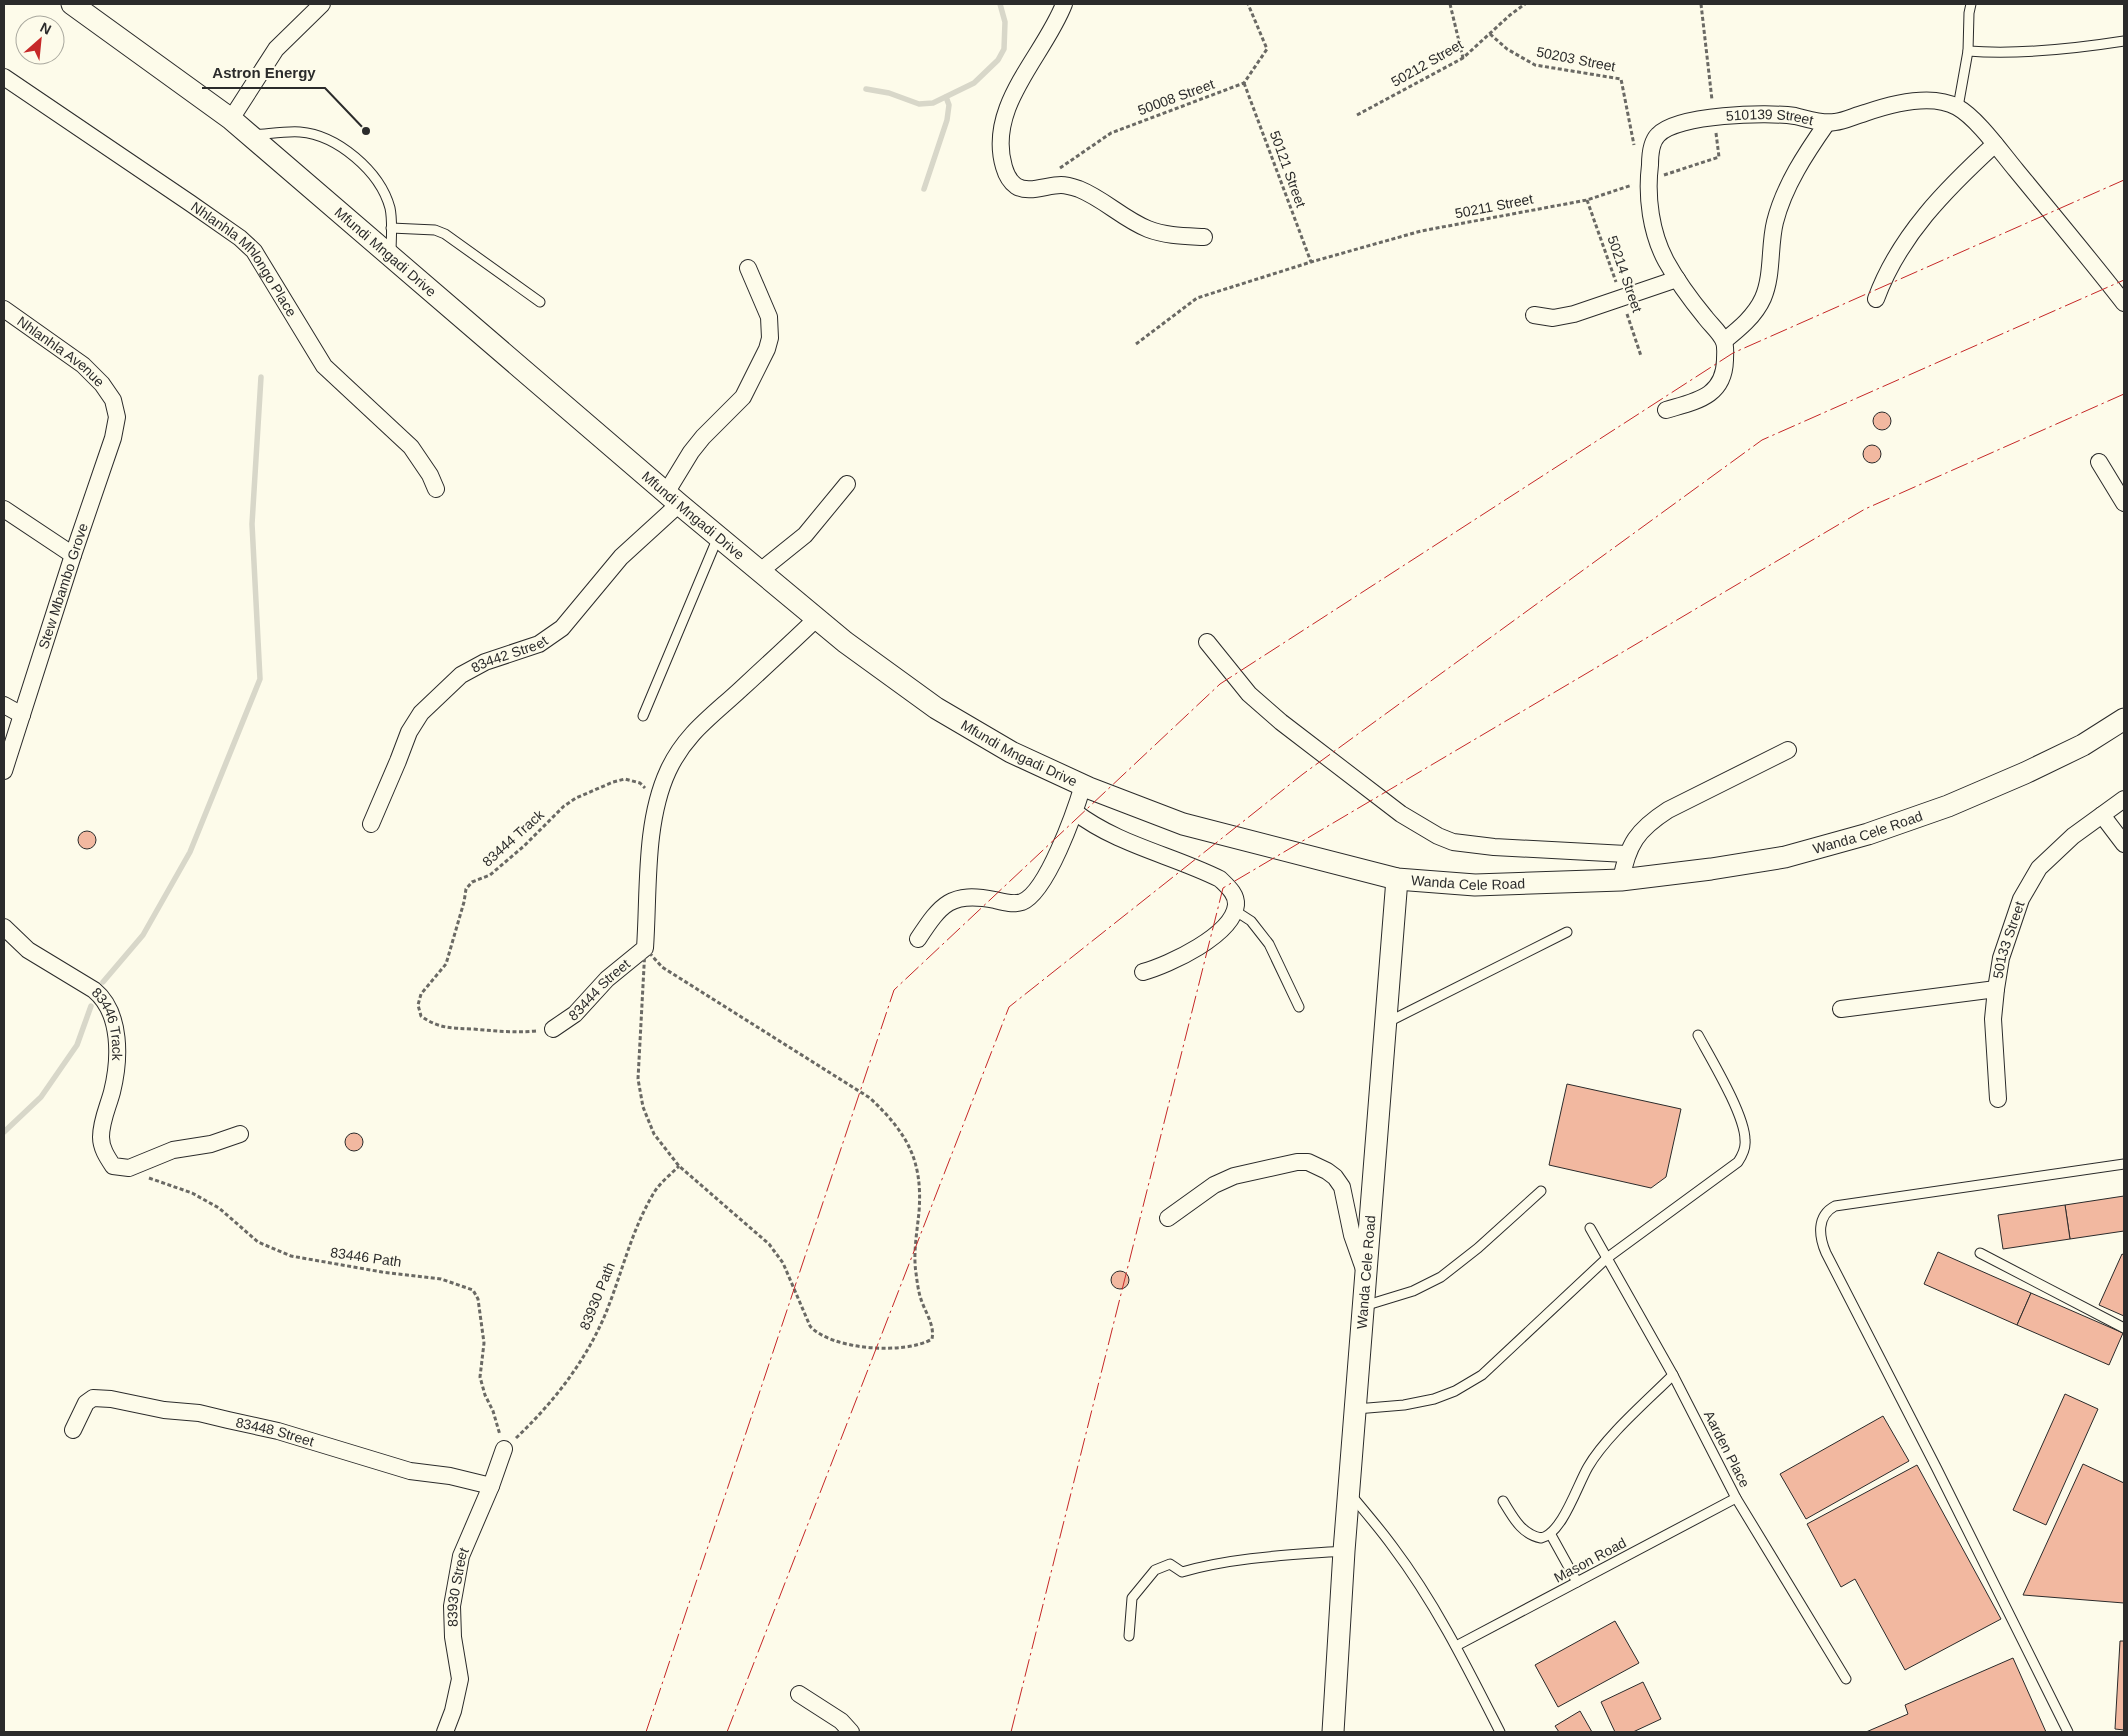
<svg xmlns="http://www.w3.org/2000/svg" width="2128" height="1736" viewBox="0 0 2128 1736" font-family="Arial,sans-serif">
<rect width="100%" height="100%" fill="#fdfbea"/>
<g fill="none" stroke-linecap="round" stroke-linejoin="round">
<g stroke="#d8d7c9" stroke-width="5.5">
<polyline points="866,89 889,93 919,104 933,103 974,83 998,60 1004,49 1005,22 1000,4"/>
<polyline points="924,189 947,120 949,105 946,97"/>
<polyline points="103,982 143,935 190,852 260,679 252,524 261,377"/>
<polyline points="4,1132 41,1097 77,1045 91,1006"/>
</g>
</g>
<g fill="#f2b8a0" stroke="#2b2b2b">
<circle cx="1882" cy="421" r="9"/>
<circle cx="1872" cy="454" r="9"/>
<circle cx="87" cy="840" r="9"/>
<polygon points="1567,1084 1681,1109 1666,1177 1651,1188 1549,1165"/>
<circle cx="354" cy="1142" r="9"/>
<polygon points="2124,1196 2124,1231 2070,1239 2065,1205"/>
<polygon points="2065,1205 2070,1239 2003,1249 1998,1215"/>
<polygon points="1938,1252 2031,1293 2017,1325 1924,1284"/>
<polygon points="2122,1254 2124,1255 2124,1316 2099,1305"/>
<circle cx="1120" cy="1280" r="9"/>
<polygon points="2031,1293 2123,1333 2109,1365 2017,1325"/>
<polygon points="2065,1394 2098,1409 2046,1525 2013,1510"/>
<polygon points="1883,1416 1909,1461 1806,1519 1780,1474"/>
<polygon points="2083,1464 2124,1483 2124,1603 2023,1595"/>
<polygon points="1917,1465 2001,1619 1905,1670 1855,1579 1841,1587 1807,1524"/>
<polygon points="1615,1621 1639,1663 1558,1707 1535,1665"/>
<polygon points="2120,1641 2124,1641 2124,1730 2115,1729"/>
<polygon points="2013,1658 2046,1732 1866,1732 1908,1714 1905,1705"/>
<polygon points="1643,1682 1661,1719 1633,1732 1615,1732 1601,1702"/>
<polygon points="1580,1711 1592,1732 1559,1732 1555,1726"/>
</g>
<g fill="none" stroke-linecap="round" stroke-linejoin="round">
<g stroke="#2b2b2b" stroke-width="11">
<g id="service">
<path d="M1968,51C2020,55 2073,49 2124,41"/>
<polyline points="1958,107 1968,51 1969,13 1971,4"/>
<path d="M253,135C269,134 285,131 300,132C337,135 380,171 390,208C393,222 391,239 391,254"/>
<polyline points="391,228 435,230 445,234 540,302"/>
<polyline points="643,716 718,537"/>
<polyline points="1234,910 1251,921 1269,944 1299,1007"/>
<polyline points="1388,1022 1567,932"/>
<polyline points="1590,1228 1673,1375 1736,1498 1846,1679"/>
<polyline points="1980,1253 2124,1328"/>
<polyline points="1364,1306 1413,1291 1441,1277 1478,1248 1541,1191"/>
<path d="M1356,1409L1404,1405L1434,1399L1455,1391L1482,1375L1607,1258L1738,1162C1742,1156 1746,1148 1745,1140C1745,1115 1711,1059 1698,1035"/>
<path d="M1352,1496C1366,1513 1380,1529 1393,1547C1436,1604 1468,1669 1500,1732"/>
<path d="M1503,1501C1513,1517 1521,1534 1541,1538C1562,1534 1577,1486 1588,1467C1606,1436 1647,1401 1673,1375"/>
<polyline points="1551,1535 1577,1582"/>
<path d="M1129,1636L1132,1598L1155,1570L1170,1564L1182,1572C1234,1557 1290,1555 1344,1551"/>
<polyline points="1456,1646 1736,1498"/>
<path d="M2068,1732L1936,1467L1826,1253C1819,1237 1816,1216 1835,1206L2124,1164"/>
</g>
</g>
<g stroke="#2b2b2b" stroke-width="18">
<g id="minor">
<path d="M1064,4C1044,56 986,106 1004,167C1006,174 1009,181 1016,186C1028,194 1047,185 1061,185C1067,185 1073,187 1079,189C1104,199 1123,219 1148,229C1166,236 1185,236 1204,237"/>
<path id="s1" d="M4,77L190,203L240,238L254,251L324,366L411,447L430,475L436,489"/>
<polyline points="231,119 276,49 322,4"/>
<path d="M1876,299C1899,236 1946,189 1995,144"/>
<path id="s2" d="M4,309L83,365L102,384L113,400L117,417L113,438L73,555L4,771"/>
<polyline points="1534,315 1553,318 1574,314 1677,279"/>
<path d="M1724,341C1739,329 1755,316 1763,298C1773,275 1769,246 1775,222C1784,186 1806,153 1827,123"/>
<path id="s3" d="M1666,410C1696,401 1724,397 1725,360C1725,354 1726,347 1724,342C1721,333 1710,324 1705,317C1691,300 1677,281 1666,261C1651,233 1646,197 1650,165C1650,155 1651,142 1658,135C1677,114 1768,112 1795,116C1808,119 1821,124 1835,122C1845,121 1854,116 1865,113C1891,104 1931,93 1957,107C1977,118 2001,152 2016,170C2052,214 2089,258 2124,303"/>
<polyline points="2099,462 2124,503"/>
<polyline points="666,493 691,452 703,437 743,397 767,349 770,338 769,317 748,268"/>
<polyline points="4,509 73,555"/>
<polyline points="759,572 805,535 847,484"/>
<polyline points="1207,642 1249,694 1281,722 1401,814 1438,836 1453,842 1494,847 1626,854"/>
<polyline points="4,705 22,715"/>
<path d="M1075,812C1118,845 1172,855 1220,879C1227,886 1237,894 1236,905C1233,935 1169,965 1143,972"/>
<polyline points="2102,815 2124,844"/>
<path id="s4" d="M371,824L398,761L409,732L421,713L461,675L485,662L539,644L562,628L621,557L679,504"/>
<path d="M1621,880C1628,844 1637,830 1668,810L1788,750"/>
<path id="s5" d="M4,927L28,950L94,990C122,1013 120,1060 112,1092C108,1107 101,1121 101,1137C101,1148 107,1157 113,1166L129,1168L173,1150L211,1144L240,1134"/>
<path d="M918,939C941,904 951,891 995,900C1003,902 1013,905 1022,902C1047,892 1075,812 1083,785"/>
<polyline points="1841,1009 1996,989"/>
<path id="s6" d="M553,1029L575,1014L607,979L645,948C649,892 644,823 668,771C685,734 712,716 741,689C766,666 791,643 816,619"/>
<path id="s7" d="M1998,1099L1993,1019L1996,989L2001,958L2021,899L2039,868L2073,836L2124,799"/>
<polyline points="1168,1218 1214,1185 1234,1176 1297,1162 1308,1162 1327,1171 1335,1177 1342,1187 1352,1235 1365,1272"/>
<path id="s8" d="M73,1430L86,1403L93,1398L111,1399L164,1410L199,1413L228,1420L278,1431L410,1471L450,1476L491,1486"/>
<polyline points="799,1694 841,1721 851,1732"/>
<path id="s9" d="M445,1732L453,1711L460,1679L453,1637L452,1606L461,1556L491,1486L504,1449"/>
</g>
</g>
<g stroke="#2b2b2b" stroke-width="23">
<g id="tertiary">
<path id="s10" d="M72,4L231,119L679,504L845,642L936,708L1011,752L1089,788L1183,824L1397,879L1475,885L1621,880L1711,869L1785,857L1868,834L1948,806L2025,773L2083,745L2124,719"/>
<path id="s11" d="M1333,1732L1344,1551L1397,879"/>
</g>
</g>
<g stroke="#6a6964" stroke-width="3" stroke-dasharray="4 2.5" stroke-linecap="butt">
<polyline points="1450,4 1463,58"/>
<polyline points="1701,4 1712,100"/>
<polyline points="1490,34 1507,49 1535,65 1621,79 1634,145"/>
<polyline points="1244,83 1311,262"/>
<polyline points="1357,115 1463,58 1510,15 1525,4"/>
<polyline points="1060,168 1111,133 1244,83 1267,49 1248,4"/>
<polyline points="1664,175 1719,157 1716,133"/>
<polyline points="1587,200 1616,282"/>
<polyline points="1627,314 1641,356"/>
<polyline points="1136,344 1197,298 1311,262 1421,231 1587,200 1632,185"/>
<path d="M645,948L662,967L870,1098C907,1133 923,1160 919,1212C917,1232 913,1254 916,1273C917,1281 918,1289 920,1296C924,1311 935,1324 932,1339C905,1355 831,1350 810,1326L783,1263L769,1244L679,1166L654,1134L643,1107L638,1079Z"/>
<path d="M536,1031C514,1033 495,1031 473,1029C452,1028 439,1029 421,1016L418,1005L421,994L446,964L464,902L466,889L472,882L490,875L524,846L564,806L576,798L613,782L625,779L640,783L645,788"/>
<polyline points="149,1178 192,1193 219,1208 258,1242 291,1256 382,1272 441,1279 473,1290 478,1299 484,1343 480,1377 485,1395 493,1411 500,1435"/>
<path d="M516,1438C553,1403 585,1362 605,1315C622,1274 631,1230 655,1191C661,1182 671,1174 679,1166"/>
</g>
<use href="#service" stroke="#fdfbea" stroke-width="9"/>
<use href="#minor" stroke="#fdfbea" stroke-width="16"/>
<use href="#tertiary" stroke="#fdfbea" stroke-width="21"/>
<g stroke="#c62828" stroke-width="1" stroke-dasharray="18 4 2.5 4" stroke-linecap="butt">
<polyline points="646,1732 894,990 1220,684 1733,353 2124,180"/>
<polyline points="727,1732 1009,1007 1303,774 1762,440 2124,280"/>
<polyline points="1011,1732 1223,888 1865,509 2124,394"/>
</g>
</g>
<g text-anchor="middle" stroke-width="4" stroke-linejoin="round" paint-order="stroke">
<g font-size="14" fill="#2b2b2b" stroke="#fdfbea">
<text transform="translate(1576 59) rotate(11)" y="5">50203 Street</text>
<text transform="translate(1427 63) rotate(-30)" y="5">50212 Street</text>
<text transform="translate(1176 97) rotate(-20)" y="5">50008 Street</text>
<text dy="5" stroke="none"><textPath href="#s3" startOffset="449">510139 Street</textPath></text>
<text transform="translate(1288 169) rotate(70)" y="5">50121 Street</text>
<text transform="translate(1494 206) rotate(-11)" y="5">50211 Street</text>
<text dy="5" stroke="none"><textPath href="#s10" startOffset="400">Mfundi Mngadi Drive</textPath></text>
<text dy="5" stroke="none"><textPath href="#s1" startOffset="304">Nhlanhla Mhlongo Place</textPath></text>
<text transform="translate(1625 274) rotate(71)" y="5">50214 Street</text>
<text dy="5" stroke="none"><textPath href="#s2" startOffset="71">Nhlanhla Avenue</textPath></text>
<text dy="5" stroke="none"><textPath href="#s10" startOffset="805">Mfundi Mngadi Drive</textPath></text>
<text transform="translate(63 586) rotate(-72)" y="5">Stew Mbambo Grove</text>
<text dy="5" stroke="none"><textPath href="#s4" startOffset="230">83442 Street</textPath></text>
<text dy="5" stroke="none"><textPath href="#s10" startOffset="1210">Mfundi Mngadi Drive</textPath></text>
<text dy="5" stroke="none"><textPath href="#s10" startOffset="2086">Wanda Cele Road</textPath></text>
<text transform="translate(513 838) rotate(-42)" y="5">83444 Track</text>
<text dy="5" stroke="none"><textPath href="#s10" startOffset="1681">Wanda Cele Road</textPath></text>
<text dy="5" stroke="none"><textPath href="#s7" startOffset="161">50133 Street</textPath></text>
<text dy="5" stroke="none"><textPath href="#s6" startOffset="61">83444 Street</textPath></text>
<text dy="5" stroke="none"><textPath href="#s5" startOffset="149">83446 Track</textPath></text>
<text transform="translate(366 1257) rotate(8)" y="5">83446 Path</text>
<text dy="5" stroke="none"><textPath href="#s11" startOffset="461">Wanda Cele Road</textPath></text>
<text transform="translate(597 1296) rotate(-68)" y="5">83930 Path</text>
<text dy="5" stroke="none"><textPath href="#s8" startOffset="224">83448 Street</textPath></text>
<text transform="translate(1727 1449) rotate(63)" y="5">Aarden Place</text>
<text transform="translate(1590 1560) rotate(-28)" y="5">Mason Road</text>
<text dy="5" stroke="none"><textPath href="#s9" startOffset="148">83930 Street</textPath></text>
</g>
</g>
<path fill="none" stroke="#2b2b2b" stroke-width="2" d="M366 131L325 88H202"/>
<circle fill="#2b2b2b" stroke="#fdfbea" stroke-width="2" cx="366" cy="131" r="5"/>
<g font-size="15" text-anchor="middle" font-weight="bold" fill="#2b2b2b" stroke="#fdfbea" stroke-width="4" stroke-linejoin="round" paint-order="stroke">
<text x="264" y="78">Astron Energy</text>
</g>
<rect width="2128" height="1736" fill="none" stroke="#2b2b2b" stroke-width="10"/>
<g transform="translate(40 40) rotate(27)"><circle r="24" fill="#fdfbea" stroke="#a9a89e"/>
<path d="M0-4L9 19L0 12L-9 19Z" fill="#c62828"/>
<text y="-8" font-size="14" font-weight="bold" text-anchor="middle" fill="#2b2b2b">N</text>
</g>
</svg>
